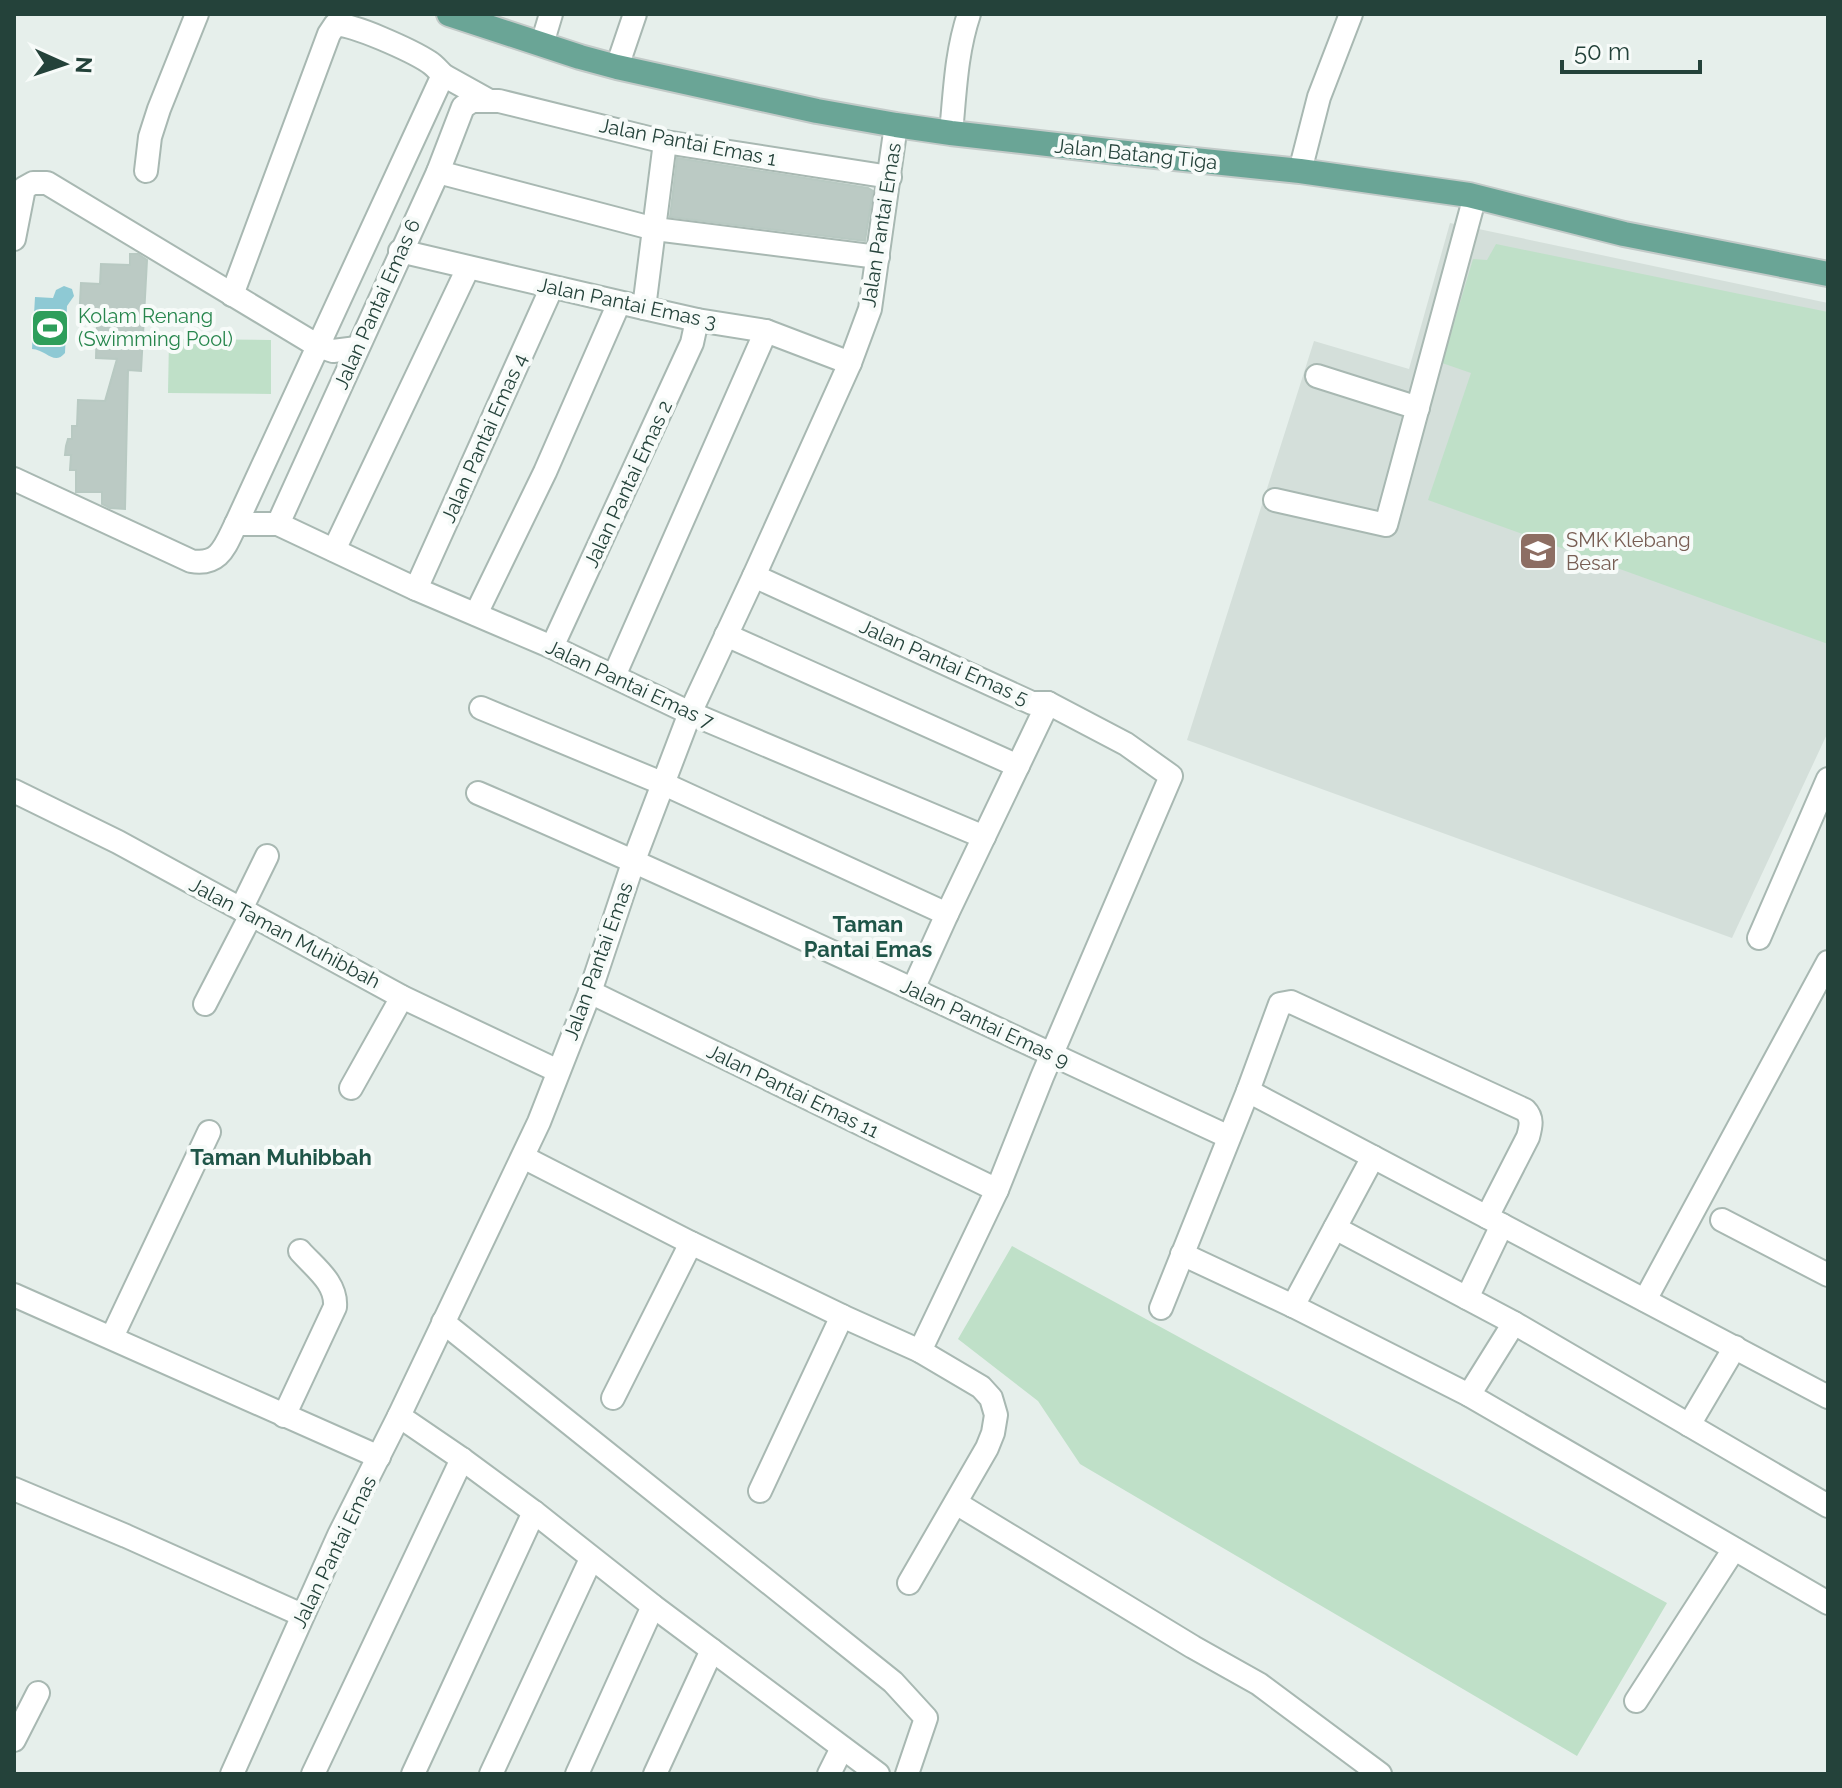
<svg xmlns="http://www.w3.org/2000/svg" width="1842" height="1788" viewBox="0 0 1842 1788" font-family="Raleway,sans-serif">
<rect width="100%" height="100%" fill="#e6efeb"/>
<polygon fill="#d4dfda" points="1450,223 1828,303 1828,732 1732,938 1187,740 1314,341 1409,369"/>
<g fill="#bfe0c8">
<polygon points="1496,244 1828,312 1828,644 1428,500 1471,373 1442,363 1473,259 1487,260"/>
<polygon points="169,339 271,340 271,394 168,393"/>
<polygon points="1012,1246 1667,1603 1577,1756 1080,1464 1038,1401 958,1339"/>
</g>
<path fill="#8ec9d4" d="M64,286L72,289L74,296L67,306L65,353C54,366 47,350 32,349L35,297L53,298L56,290Z"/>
<g fill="#bbcac4" stroke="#b8c9c2" stroke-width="2">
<polygon points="677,158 868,188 873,191 865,241 670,217"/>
<polygon points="130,254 138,254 147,260 141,371 128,370 125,509 110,508 102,504 102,492 76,492 76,470 70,470 71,455 65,455 66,446 68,439 72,439 72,426 77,426 78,400 105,401 117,359 96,358 97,323 79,322 81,283 100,284 101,264 130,265"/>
</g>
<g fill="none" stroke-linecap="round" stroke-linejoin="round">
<g stroke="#a8b8b2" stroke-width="26">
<g id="minor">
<polyline points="542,44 551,14"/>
<polyline points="617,67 635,14"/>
<path d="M951,133C955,92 956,53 969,14"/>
<polyline points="146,171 150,137 159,109 197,14"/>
<polyline points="1300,171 1319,97 1351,14"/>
<polyline points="438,172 655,229 878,257"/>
<polyline points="14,239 24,188 33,183 47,183 318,346 333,351 357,348"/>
<polyline points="400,251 644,308 697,320 766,331 850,363"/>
<path d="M232,295L329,34L335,25C350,22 414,52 429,62C434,65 438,70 443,75"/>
<polyline points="644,308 665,142"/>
<polyline points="1317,376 1418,408"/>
<path d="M14,479L191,561C220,566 225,546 236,524L443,75L488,100"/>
<polyline points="1275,500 1386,525 1475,196"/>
<polyline points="236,524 278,524 416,589 552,647 690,713 984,837"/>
<polyline points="278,524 438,172 463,107 472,101 499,101 665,142 890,177"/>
<polyline points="334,550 468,268"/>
<polyline points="754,576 1032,703 1048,703 1126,744 1171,776 1042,1077 997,1190 920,1351"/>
<polyline points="416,589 552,287"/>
<polyline points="476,614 545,472 619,303"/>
<polyline points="726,635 1018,766"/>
<polyline points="552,647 692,343 697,320"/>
<polyline points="614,676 766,331"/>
<polyline points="481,708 664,784 947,914"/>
<polyline points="14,791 118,842 402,997 558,1071"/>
<path d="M478,793C731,902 979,1021 1229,1137"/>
<polyline points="241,909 267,856"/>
<polyline points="1759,938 1828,779"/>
<polyline points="913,989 947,914 1048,703"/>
<polyline points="590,992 997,1190"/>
<polyline points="205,1004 251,915"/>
<polyline points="351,1088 402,997"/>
<polyline points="1248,1091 1828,1397"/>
<polyline points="523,1157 691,1243 842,1316 920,1351 981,1387 991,1398 996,1415 993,1433 987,1448 909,1583"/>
<polyline points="1722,1220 1828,1275"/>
<polyline points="1335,1228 1514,1323 1828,1506"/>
<polyline points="1182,1254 1293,1306 1469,1395 1828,1603"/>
<polyline points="14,1295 379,1457"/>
<polyline points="1467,1298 1502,1225"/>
<polyline points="1645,1300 1828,962"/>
<polyline points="1293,1306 1373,1157"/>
<path d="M1161,1308L1248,1091L1280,1004L1291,1002L1525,1110C1533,1118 1531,1126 1528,1137L1487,1217"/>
<polyline points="443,1322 893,1682 926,1718 907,1774"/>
<polyline points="112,1337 209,1132"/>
<polyline points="1469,1395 1514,1323"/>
<polyline points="613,1398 691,1243"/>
<path d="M284,1416L335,1307C337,1283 315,1268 300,1251"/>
<polyline points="399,1416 462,1459 534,1512 653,1606 878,1774"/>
<polyline points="1689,1425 1735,1347"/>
<polyline points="14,1489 126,1536 302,1615"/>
<polyline points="760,1491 842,1316"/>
<polyline points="956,1503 1193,1647 1259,1684 1380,1774"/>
<polyline points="1636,1701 1734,1549"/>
<polyline points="14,1740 38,1693"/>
<polyline points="232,1774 339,1535 399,1416 539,1122 590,992 634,860 690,713 754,576 850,363 870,309 896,125"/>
<polyline points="313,1774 462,1459"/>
<polyline points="413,1774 534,1512"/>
<polyline points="491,1774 591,1559"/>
<polyline points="577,1774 653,1606"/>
<polyline points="655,1774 712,1650"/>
<polyline points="829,1774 842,1748"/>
</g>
</g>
<g stroke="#c2cac8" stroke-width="28">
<polyline id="major" points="449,14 580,57 617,67 817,111 896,125 951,133 1117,152 1300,171 1469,195 1624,234 1828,274"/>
</g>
<use href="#minor" stroke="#fff" stroke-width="22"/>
<use href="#major" stroke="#6aa596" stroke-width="24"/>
</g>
<defs>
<g id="stadium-square" transform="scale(2)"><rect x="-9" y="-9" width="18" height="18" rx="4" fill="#2e9e5b" stroke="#f7fbf9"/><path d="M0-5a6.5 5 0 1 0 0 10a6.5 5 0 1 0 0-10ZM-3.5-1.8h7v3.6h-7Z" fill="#fff"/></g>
<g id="school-square" transform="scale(2)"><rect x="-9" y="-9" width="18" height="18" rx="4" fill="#8d6e63" stroke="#f7fbf9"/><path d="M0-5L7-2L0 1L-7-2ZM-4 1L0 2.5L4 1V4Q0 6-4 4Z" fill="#fff"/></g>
</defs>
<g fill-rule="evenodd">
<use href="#stadium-square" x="50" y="328"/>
<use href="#school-square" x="1538" y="551"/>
</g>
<g text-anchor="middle" stroke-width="8" stroke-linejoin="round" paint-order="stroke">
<g font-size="20" fill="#24423a" stroke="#f7fbf9">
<text transform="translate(688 142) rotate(11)" y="7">Jalan Pantai Emas 1</text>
<text transform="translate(1136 154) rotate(6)" y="7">Jalan Batang Tiga</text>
<text transform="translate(881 225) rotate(-81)" y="7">Jalan Pantai Emas</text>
<text transform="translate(627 303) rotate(12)" y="7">Jalan Pantai Emas 3</text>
<text transform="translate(377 304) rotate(-66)" y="7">Jalan Pantai Emas 6</text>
<text transform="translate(484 438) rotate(-66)" y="7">Jalan Pantai Emas 4</text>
<text transform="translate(628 484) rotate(-65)" y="7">Jalan Pantai Emas 2</text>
<text transform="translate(944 662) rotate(24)" y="7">Jalan Pantai Emas 5</text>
<text transform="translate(630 684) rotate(25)" y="7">Jalan Pantai Emas 7</text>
<text transform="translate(285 933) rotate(28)" y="7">Jalan Taman Muhibbah</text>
<text transform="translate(598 961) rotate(-70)" y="7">Jalan Pantai Emas</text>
<text transform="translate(985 1023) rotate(25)" y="7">Jalan Pantai Emas 9</text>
<text transform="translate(793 1091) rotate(26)" y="7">Jalan Pantai Emas 11</text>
<text transform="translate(334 1552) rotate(-64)" y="7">Jalan Pantai Emas</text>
</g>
<g font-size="20" fill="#27864d" stroke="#f7fbf9" text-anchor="start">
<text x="78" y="323">Kolam Renang<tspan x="78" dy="23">(Swimming Pool)</tspan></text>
</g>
<g font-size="20" fill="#785e54" stroke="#f7fbf9" text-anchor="start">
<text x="1566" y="547">SMK Klebang<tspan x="1566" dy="23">Besar</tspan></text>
</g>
<g font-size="22" font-weight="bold" fill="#1f5548" stroke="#f7fbf9">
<text x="868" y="932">Taman<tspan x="868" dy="25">Pantai Emas</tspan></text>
<text x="281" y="1165">Taman Muhibbah</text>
</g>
</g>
<rect width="1842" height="1788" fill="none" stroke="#24423a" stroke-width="32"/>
<g transform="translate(64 64) rotate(93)" stroke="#f7fbf9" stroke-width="6" paint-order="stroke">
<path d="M0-6L14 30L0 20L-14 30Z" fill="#24423a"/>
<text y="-12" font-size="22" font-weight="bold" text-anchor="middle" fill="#24423a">N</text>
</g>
<path d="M1562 60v12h138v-12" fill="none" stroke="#24423a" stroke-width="4"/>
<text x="1574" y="60" font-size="24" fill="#24423a" stroke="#f7fbf9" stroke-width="6" paint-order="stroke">50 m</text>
</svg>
